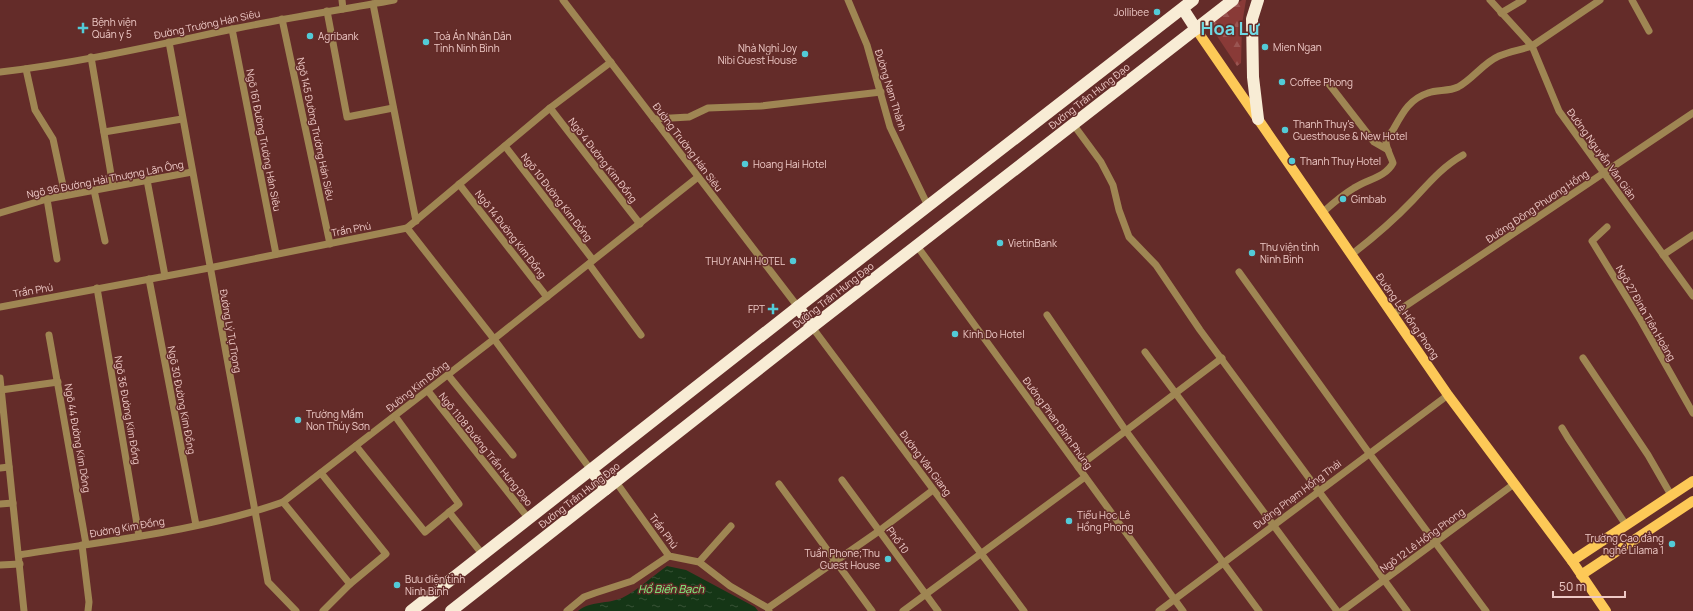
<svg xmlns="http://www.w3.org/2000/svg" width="1693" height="611" viewBox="0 0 1693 611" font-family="Manrope,sans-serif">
<defs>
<pattern id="forest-firs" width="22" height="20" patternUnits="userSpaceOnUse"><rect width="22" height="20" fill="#893a37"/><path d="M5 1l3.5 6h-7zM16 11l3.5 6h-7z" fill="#9a5552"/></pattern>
<pattern id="water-ripples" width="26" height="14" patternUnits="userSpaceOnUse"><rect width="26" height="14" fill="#153616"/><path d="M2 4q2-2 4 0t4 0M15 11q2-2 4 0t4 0" fill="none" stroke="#375236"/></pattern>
</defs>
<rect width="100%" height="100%" fill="#642c29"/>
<polygon fill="url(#forest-firs)" points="1242,0 1246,0 1242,24 1241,63 1237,66 1211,27 1214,22"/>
<path fill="url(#water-ripples)" d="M667,566L686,570L755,607L758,611H578C590,601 608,604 622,598C640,589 651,577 667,566Z"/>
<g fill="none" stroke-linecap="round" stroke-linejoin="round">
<g stroke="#9f8653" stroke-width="7">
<polyline points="342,0 343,9"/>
<polyline points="563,0 798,307"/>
<polyline points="848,0 867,45 890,127 928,206"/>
<polyline points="1490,0 1532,46 1559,111 1693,296"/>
<polyline points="1632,0 1649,31"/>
<polyline points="373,4 416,221"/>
<polyline points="327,11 347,117 393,108"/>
<polyline points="1501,13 1523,0"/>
<polyline points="282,19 330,244"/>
<polyline points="232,29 276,254"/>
<polyline points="169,42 268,582 296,611"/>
<polyline points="91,57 113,186"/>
<polyline points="26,69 35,110 53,139 65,195"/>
<path d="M0,72C78,63 156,45 233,29C286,18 340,10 394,0"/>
<polyline points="1329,84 1374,142 1388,150"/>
<polyline points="550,108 640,224"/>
<polyline points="654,119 689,117 708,108 761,106 881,92"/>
<polyline points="1073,124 1101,162 1113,185 1119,210 1129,237 1156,265 1200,330 1407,611"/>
<polyline points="104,132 182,119"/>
<polyline points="505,146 593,260"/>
<polyline points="147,180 165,276"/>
<polyline points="459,184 547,297"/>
<polyline points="94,190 105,241"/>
<polyline points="47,199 57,259"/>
<polyline points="0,213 47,199 192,172"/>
<path d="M1322,213C1332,204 1342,195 1354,188C1367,179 1385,178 1393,163C1391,156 1385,147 1386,140C1387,136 1391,133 1393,130C1402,114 1409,99 1428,93C1437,89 1448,92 1458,87C1473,79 1483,63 1499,56C1510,51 1521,50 1532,46L1600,0"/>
<polyline points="1607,227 1592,241 1641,321 1693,413"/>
<polyline points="407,228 550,108 611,62"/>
<polyline points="917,246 1183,611"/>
<path d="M1351,255C1373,238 1394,220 1413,200C1429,183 1442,167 1463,155"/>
<polyline points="1663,255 1693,235"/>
<polyline points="589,264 641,335"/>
<polyline points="1239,272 1369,453 1486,611"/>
<polyline points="149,279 196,525"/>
<polyline points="97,288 139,536"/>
<polyline points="0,307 209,268 407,228 494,339 591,470"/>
<polyline points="1047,315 1126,431 1259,611"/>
<polyline points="1392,315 1693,113"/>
<polyline points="812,327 1024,611"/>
<polyline points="49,335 86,544"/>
<polyline points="1145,352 1337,611"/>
<polyline points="1583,358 1648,455 1671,495"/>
<polyline points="448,375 513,455"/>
<polyline points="0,378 24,611"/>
<polyline points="1,390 58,382"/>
<polyline points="428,391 529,519"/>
<polyline points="1562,428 1568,438 1626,525"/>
<polyline points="356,446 425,532 459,504 395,416"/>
<polyline points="1078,467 1222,358"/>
<polyline points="0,468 9,467"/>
<polyline points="321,473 386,554 350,584 323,611"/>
<polyline points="842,480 938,611"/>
<polyline points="616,482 669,556 699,562 730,586 768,608 769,611"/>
<polyline points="779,484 872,611"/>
<polyline points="283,502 350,584"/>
<polyline points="0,504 13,503"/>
<polyline points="449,512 483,555"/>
<polyline points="82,545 89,602 88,611"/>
<path d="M19,555C105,541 201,531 283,502L494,339L698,177"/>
<polyline points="699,562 731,526"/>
<polyline points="0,565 20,564"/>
<polyline points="768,608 879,531 933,490"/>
<polyline points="567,611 584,597 595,593 632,581 669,556"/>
<polyline points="903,611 1085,477"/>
<polyline points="1159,611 1448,395"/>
<polyline points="1342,611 1514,484"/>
</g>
<g stroke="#fdc957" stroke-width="10">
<polyline points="1196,29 1448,395 1572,561 1606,611"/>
<polyline points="1572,561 1693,481"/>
<polyline points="1581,575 1693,501"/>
</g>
<g stroke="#f8ecd5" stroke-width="12">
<polyline points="1258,0 1252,19 1253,77 1258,119"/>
<polyline points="1183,9 1196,29"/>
<polyline points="798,307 812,327"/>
<polyline points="591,470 606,489"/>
<polyline points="411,611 798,307 1193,0"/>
<polyline points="451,611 812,327 1233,0"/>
</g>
</g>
<g fill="#52cbd7" stroke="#642c29" stroke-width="1.5">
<circle cx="1157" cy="12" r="4"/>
<path d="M81 22h4v4h4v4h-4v4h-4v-4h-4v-4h4z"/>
<circle cx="310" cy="36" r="4"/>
<circle cx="426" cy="42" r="4"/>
<circle cx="1265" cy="47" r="4"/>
<circle cx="805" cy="54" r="4"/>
<circle cx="1282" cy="82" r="4"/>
<circle cx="1285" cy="130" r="4"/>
<circle cx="1292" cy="161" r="4"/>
<circle cx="745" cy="164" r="4"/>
<circle cx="1343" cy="199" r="4"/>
<circle cx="1000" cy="243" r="4"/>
<circle cx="1252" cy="253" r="4"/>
<circle cx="793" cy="261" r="4"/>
<path d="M771 303h4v4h4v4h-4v4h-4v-4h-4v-4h4z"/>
<circle cx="955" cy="334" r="4"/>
<circle cx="298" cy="420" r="4"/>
<circle cx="1069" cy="521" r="4"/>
<circle cx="1672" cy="544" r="4"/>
<circle cx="888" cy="559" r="4"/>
<circle cx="397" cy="585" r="4"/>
</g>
<g text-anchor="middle" stroke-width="3" stroke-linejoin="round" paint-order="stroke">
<g font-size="10" fill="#eec9c6" stroke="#642c29" text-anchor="start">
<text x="1149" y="16" text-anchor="end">Jollibee</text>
<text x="92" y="26">Bệnh viện<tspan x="92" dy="12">Quân y 5</tspan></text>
<text x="318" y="40">Agribank</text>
<text x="434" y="40">Toà Án Nhân Dân<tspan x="434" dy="12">Tỉnh Ninh Bình</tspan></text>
<text x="1273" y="51">Mien Ngan</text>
<text x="797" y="52" text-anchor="end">Nhà Nghỉ Joy<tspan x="797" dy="12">Nibi Guest House</tspan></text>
<text x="1290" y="86">Coffee Phong</text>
<text x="1293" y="128">Thanh Thuy's<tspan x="1293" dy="12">Guesthouse &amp; New Hotel</tspan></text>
<text x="1300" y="165">Thanh Thuy Hotel</text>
<text x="753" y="168">Hoang Hai Hotel</text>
<text x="1351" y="203">Gimbab</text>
<text x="1008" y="247">VietinBank</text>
<text x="1260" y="251">Thư viện tỉnh<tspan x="1260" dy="12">Ninh Bình</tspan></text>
<text x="785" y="265" text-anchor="end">THUY ANH HOTEL</text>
<text x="765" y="313" text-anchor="end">FPT</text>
<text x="963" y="338">Kinh Do Hotel</text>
<text x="306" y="418">Trường Mầm<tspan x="306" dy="12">Non Thúy Sơn</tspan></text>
<text x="1077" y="519">Tiểu Học Lê<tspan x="1077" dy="12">Hồng Phong</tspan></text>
<text x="1664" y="542" text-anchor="end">Trường Cao đẳng<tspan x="1664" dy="12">nghề Lilama 1</tspan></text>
<text x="880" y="557" text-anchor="end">Tuần Phone;Thu<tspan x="880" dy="12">Guest House</tspan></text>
<text x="405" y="583">Bưu điện tỉnh<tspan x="405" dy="12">Ninh Bình</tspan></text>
</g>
<g font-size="10" fill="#eec9c6" stroke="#642c29">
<text transform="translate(207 24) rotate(-12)" y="4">Đường Trường Hán Siêu</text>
<text transform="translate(891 90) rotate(73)" y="4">Đường Nam Thành</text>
<text transform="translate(1089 96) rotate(-38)" y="4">Đường Trân Hưng Đạo</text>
<text transform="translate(316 129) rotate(78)" y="4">Ngõ 145 Đường Trường Hán Siêu</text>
<text transform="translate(264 140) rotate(79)" y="4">Ngõ 161 Đường Trường Hán Siêu</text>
<text transform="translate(688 147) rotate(53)" y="4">Đường Trường Hán Siêu</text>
<text transform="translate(1602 154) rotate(54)" y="4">Đường Nguyễn Văn Giản</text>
<text transform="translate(603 160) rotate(52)" y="4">Ngõ 4 Đường Kim Đồng</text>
<text transform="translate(105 179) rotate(-11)" y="4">Ngõ 96 Đường Hải Thượng Lãn Ông</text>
<text transform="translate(557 197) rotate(52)" y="4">Ngõ 10 Đường Kim Đồng</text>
<text transform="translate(1537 206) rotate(-34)" y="4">Đường Đông Phương Hồng</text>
<text transform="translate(351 229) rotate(-11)" y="4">Trần Phú</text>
<text transform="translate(511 234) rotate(52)" y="4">Ngõ 14 Đường Kim Đồng</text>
<text transform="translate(33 290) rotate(-10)" y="4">Trần Phú</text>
<text transform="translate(833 295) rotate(-38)" y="4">Đường Trân Hưng Đạo</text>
<text transform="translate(1646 313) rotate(60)" y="4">Ngõ 27 Đinh Tiên Hoàng</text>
<text transform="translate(1408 316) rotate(55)" y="4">Đuờng Lê Hồng Phong</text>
<text transform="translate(231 331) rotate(80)" y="4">Đường Lý Tự Trọng</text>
<text transform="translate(417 386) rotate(-38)" y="4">Đường Kim Đồng</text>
<text transform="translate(182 400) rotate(79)" y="4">Ngõ 30 Đường Kim Đồng</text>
<text transform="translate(128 410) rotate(80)" y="4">Ngõ 36 Đường Kim Đồng</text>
<text transform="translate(1058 423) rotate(54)" y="4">Đường Phan Đình Phùng</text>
<text transform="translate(78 438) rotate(80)" y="4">Ngõ 44 Đường Kim Dông</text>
<text transform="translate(486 449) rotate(51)" y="4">Ngõ 1108 Đường Trần Hưng Đạo</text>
<text transform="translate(926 463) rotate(53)" y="4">Đường Vân Giang</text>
<text transform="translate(1297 494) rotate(-37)" y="4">Đường Phạm Hống Thái</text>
<text transform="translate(579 495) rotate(-38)" y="4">Đường Trân Hưng Đạo</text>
<text transform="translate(127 527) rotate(-10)" y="4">Đường Kim Đồng</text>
<text transform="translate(664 531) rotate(53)" y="4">Trần Phú</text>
<text transform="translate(898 540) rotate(54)" y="4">Phố 10</text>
<text transform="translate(1422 540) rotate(-36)" y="4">Ngõ 12 Lê Hồng Phong</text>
</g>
<g font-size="11" font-style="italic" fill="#81fe84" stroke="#642c29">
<text x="671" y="593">Hồ Biển Bạch</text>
</g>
<g font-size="18" font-weight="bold" fill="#6ed9e4" stroke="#642c29">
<text x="1230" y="35">Hoa Lư</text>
</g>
</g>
<path d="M1553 591v6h72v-6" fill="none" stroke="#eec9c6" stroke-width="2"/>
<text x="1559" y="591" font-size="12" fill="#eec9c6" stroke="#642c29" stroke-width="3" paint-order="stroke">50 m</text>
</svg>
